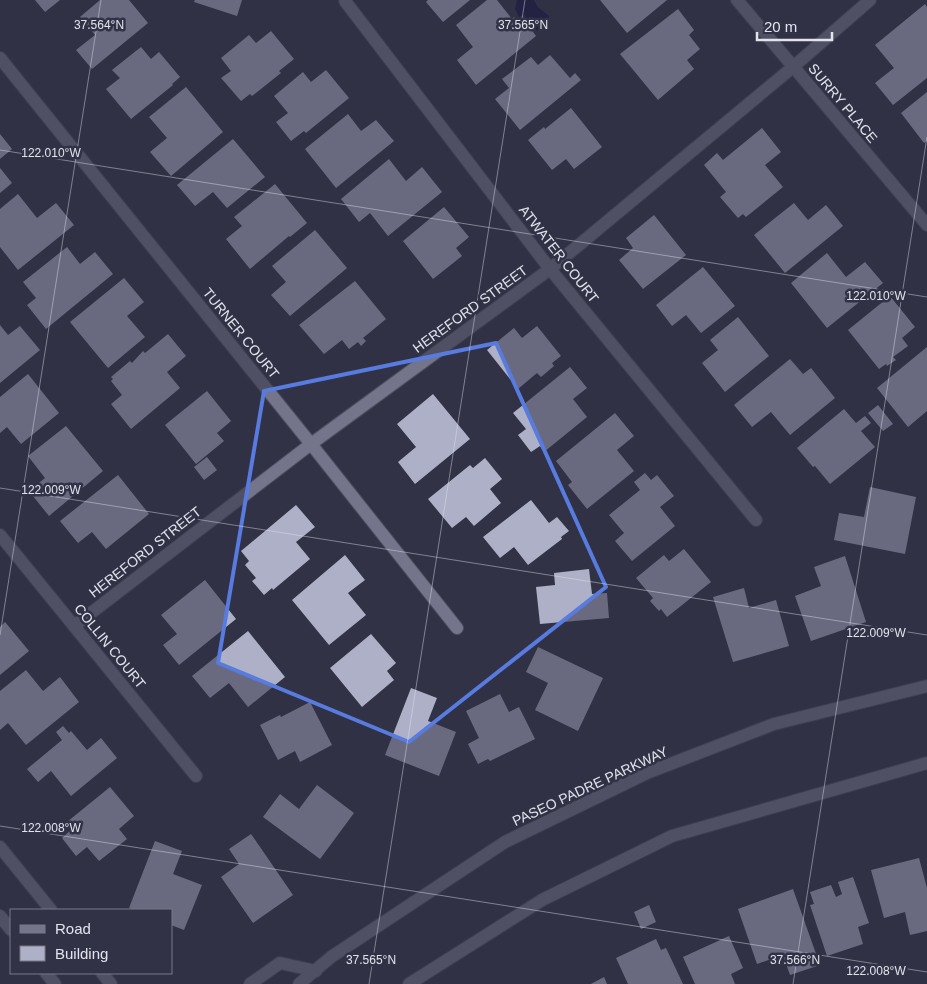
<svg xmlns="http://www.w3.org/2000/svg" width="927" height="984" viewBox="0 0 927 984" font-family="Arial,sans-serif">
<rect width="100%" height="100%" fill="#313245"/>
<polygon fill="#161040" points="517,0 534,0 538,7 549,16 549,21 546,29 541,31 533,29 524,15 519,17 515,9"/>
<g fill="#aeb0c7">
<polygon points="35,0 60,0 45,12"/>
<polygon points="100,0 129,0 148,23 92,69 76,50 95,35 80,17"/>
<polygon points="195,0 242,0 237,16 194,2"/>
<polygon points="428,0 470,0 443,22 426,2"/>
<polygon points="487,0 497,0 512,19 514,17 520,24 524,20 536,36 476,85 457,60 473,47 456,25"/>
<polygon points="600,0 667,0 627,33"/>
<polygon points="925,4 927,7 927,78 893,105 875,83 894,68 875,45"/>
<polygon points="678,9 694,30 689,35 700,49 687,60 694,69 658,100 620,54"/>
<polygon points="271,31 294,59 279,71 281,73 252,96 250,94 241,101 221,78 231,71 221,58 249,35 256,43"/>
<polygon points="141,47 151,59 159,52 180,77 172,84 173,85 131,119 106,89 120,78 112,70"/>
<polygon points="550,55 570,78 575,73 581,80 520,130 495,99 509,88 502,79 531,57 538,65"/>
<polygon points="326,70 349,98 306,133 304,131 291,141 276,122 288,113 274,96 303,72 311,82"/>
<polygon points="186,87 223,132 171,176 150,152 167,138 149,117"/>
<polygon points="927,92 927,141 924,143 901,113"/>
<polygon points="571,108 602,147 574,169 566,159 552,170 528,140 544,127 545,129"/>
<polygon points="348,114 361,131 376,120 394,141 336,188 305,149"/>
<polygon points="762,128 781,152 765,165 783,187 746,217 743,214 738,218 720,197 726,192 704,165 717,153 723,160"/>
<polygon points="0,134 12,149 0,159"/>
<polygon points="233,139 265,177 227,208 213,192 195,206 177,185"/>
<polygon points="389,159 406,181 422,167 442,192 388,236 370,213 359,222 341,199"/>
<polygon points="0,168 12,183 0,193"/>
<polygon points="275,184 307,223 290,237 289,236 250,269 226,239 242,226 234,217"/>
<polygon points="18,194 37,218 56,203 74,225 18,270 0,247 0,209"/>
<polygon points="794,203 808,220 826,205 843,226 785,273 754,235"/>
<polygon points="444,207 469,237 456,248 462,256 433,279 403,241"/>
<polygon points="654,215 686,255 643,289 619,260 633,248 626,238"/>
<polygon points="315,230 347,268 290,316 271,295 286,282 272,266"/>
<polygon points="67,247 80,264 95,252 113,274 46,329 27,305 36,298 23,282"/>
<polygon points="827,253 846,277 865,262 883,283 827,328 791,283"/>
<polygon points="703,267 735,306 701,333 686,315 672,326 656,305"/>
<polygon points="124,278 144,302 127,316 145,337 108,368 70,322"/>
<polygon points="355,281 386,319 363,338 366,341 361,346 358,342 349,349 342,340 324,354 299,325"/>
<polygon points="890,296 915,327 902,338 908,346 893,357 896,360 887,366 886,364 879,369 848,330"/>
<polygon points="738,317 769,356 725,392 702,363 718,350 710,340"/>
<polygon points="0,325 8,335 20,326 40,350 0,383"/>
<polygon points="537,326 561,356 552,363 554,366 541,377 537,373 518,389 487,350 514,328 522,338"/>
<polygon points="168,334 186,356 167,372 180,388 131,429 111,404 122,395 111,381 113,379 111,377 130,361 132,363 143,351 145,353"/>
<polygon points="927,347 927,411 908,427 877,388"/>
<polygon points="790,359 803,374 811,368 835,398 790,435 771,412 752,427 734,405"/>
<polygon points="570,367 587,388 573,399 587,417 544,452 540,446 531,452 518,435 526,429 513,413"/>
<polygon points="28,374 59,413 21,444 7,427 0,433 0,397"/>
<polygon points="207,391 231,421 217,433 224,441 196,464 165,425"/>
<polygon points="433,394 470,439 415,484 398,462 416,447 397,424"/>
<polygon points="878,405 893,424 883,431 868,413"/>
<polygon points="844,409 856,423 865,416 871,423 861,431 875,447 830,484 815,466 813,467 797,448"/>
<polygon points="615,413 634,436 617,450 634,471 587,509 568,485 572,482 556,461"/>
<polygon points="66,426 103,471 49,516 29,491 45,478 28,456"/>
<polygon points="207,457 217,470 204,480 194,467"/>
<polygon points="485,458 502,479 490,489 501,503 474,526 466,517 452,528 428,499 470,465 473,468"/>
<polygon points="645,473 651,480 657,475 674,496 660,507 675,526 632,561 615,541 624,533 609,515 640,490 634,482"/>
<polygon points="118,475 149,514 106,549 92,532 78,543 60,521"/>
<polygon points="870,487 916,497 905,554 834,540 839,513 864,517"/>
<polygon points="531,500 549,523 557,517 569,531 561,537 562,539 528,565 514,547 500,558 483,537"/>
<polygon points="296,505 315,527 296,542 310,559 273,590 272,588 264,595 252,581 256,578 245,565 249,561 241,551"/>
<polygon points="684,549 711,582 667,617 661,609 659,611 650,601 653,598 636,578 664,555 669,561"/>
<polygon points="345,555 365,580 348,593 366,615 329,645 292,600"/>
<polygon points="845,556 866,622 811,641 795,596 821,586 814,567"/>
<polygon points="589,569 592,594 607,593 609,618 540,624 536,587 555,585 554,573"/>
<polygon points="205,580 236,619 179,665 163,645 177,634 161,615"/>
<polygon points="744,588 749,608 776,600 789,646 733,662 713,597"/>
<polygon points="5,622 29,651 0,675 0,627"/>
<polygon points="248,631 285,677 248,707 229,683 210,698 192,676"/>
<polygon points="371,634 396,663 387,671 394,680 362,707 330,668"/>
<polygon points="538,647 603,678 578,731 535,710 548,683 526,672"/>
<polygon points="26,670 43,691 60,677 79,702 26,745 8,723 0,730 0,691"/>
<polygon points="411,688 437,698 428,721 456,732 439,776 385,755"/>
<polygon points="500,694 509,712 519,707 535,739 490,761 488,759 478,764 468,744 479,738 466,711"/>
<polygon points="310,702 332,745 300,762 295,751 278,760 260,725 280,715 281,717"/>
<polygon points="63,726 69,733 71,731 87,750 101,738 117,758 71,796 51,771 38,782 27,769 62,740 56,732"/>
<polygon points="317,785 354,813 320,859 263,817 280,794 299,809"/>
<polygon points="110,787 134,816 119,829 127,839 99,861 87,847 76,856 62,838 72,829 67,822"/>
<polygon points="251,834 293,895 253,923 221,877 239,864 229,849"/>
<polygon points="155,841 182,851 173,874 202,885 184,930 171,925 171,910 134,910 129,908"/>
<polygon points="919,858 927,888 927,931 910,935 905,912 884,918 871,870"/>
<polygon points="853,877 869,923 858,927 863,944 827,956 810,905 814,904 810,892 831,885 836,897 842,894 838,882"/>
<polygon points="793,889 820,965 790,975 783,955 757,964 738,909"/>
<polygon points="649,905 656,922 641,929 634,912"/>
<polygon points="729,936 743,968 731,974 735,984 695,984 683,957"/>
<polygon points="656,939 661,950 666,948 683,984 628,984 616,958"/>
<polygon points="604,977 607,984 591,984"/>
</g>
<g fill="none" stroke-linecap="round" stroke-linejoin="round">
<g stroke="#4d4e5e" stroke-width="14">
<g id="street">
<polyline points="737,0 927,225"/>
<polyline points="345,1 550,269 756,520"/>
<polyline points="0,58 311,444 457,628"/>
<polyline points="0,535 196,776"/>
<polyline points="74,626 311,444 550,269 793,67 870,0"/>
</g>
</g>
<g stroke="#4d4e5e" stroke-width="14">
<g id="secondary">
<polyline points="0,847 51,910"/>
<polyline points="0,916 11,930"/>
<polyline points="46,973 55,984"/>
<polyline points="102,973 111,984"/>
<polyline points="250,984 280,963 316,971"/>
<polyline points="299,984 331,957 505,842 647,773 774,724 927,686"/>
<polyline points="409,984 542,900 672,836 927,763"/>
</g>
</g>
<use href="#street" stroke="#74758b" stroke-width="12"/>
<use href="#secondary" stroke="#74758b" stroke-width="12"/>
</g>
<path d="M0 0H927V984H0ZM496,343L606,587L409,742L218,663L264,391Z" fill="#313245" fill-opacity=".55" fill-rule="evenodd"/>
<path fill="none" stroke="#587bdf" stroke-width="4" stroke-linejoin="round" d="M496,343L606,587L409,742L218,663L264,391Z"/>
<path fill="none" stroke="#e2e3ef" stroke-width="1" stroke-opacity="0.45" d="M0,150L927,297M0,488L927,635M0,635L101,0M0,826L927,972M369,984L525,0M793,984L927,137"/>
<g text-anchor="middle" stroke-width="5" stroke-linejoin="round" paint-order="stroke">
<g font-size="14" fill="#e2e3ef" stroke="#313245">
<text transform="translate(843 103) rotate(50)" y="5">SURRY PLACE</text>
<text transform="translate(559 254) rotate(52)" y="5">ATWATER COURT</text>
<text transform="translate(470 309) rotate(-36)" y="5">HEREFORD STREET</text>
<text transform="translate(241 333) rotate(51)" y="5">TURNER COURT</text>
<text transform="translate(145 552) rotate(-38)" y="5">HEREFORD STREET</text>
<text transform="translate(110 646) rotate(51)" y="5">COLLIN COURT</text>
<text transform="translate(590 786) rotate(-25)" y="5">PASEO PADRE PARKWAY</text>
</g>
</g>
<g font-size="12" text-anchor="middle" fill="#e2e3ef" stroke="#313245" stroke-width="5" stroke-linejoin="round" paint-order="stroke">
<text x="523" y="29">37.565°N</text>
<text x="99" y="29">37.564°N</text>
<text x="51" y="157">122.010°W</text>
<text x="876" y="300">122.010°W</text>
<text x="51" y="494">122.009°W</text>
<text x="876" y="637">122.009°W</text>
<text x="51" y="832">122.008°W</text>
<text x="371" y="964">37.565°N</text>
<text x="795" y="964">37.566°N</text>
<text x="876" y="975">122.008°W</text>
</g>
<rect x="10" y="909" width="162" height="65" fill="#313245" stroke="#787989"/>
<rect x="20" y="925" width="25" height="8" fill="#74758b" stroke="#787989"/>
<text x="55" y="934" font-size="15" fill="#e2e3ef">Road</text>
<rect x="20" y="946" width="25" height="15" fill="#aeb0c7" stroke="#787989"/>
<text x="55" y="959" font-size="15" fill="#e2e3ef">Building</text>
<path d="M757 32v8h75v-8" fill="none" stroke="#e2e3ef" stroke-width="2.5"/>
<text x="764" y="32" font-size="15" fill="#e2e3ef" stroke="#313245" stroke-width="4" paint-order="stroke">20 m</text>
</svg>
